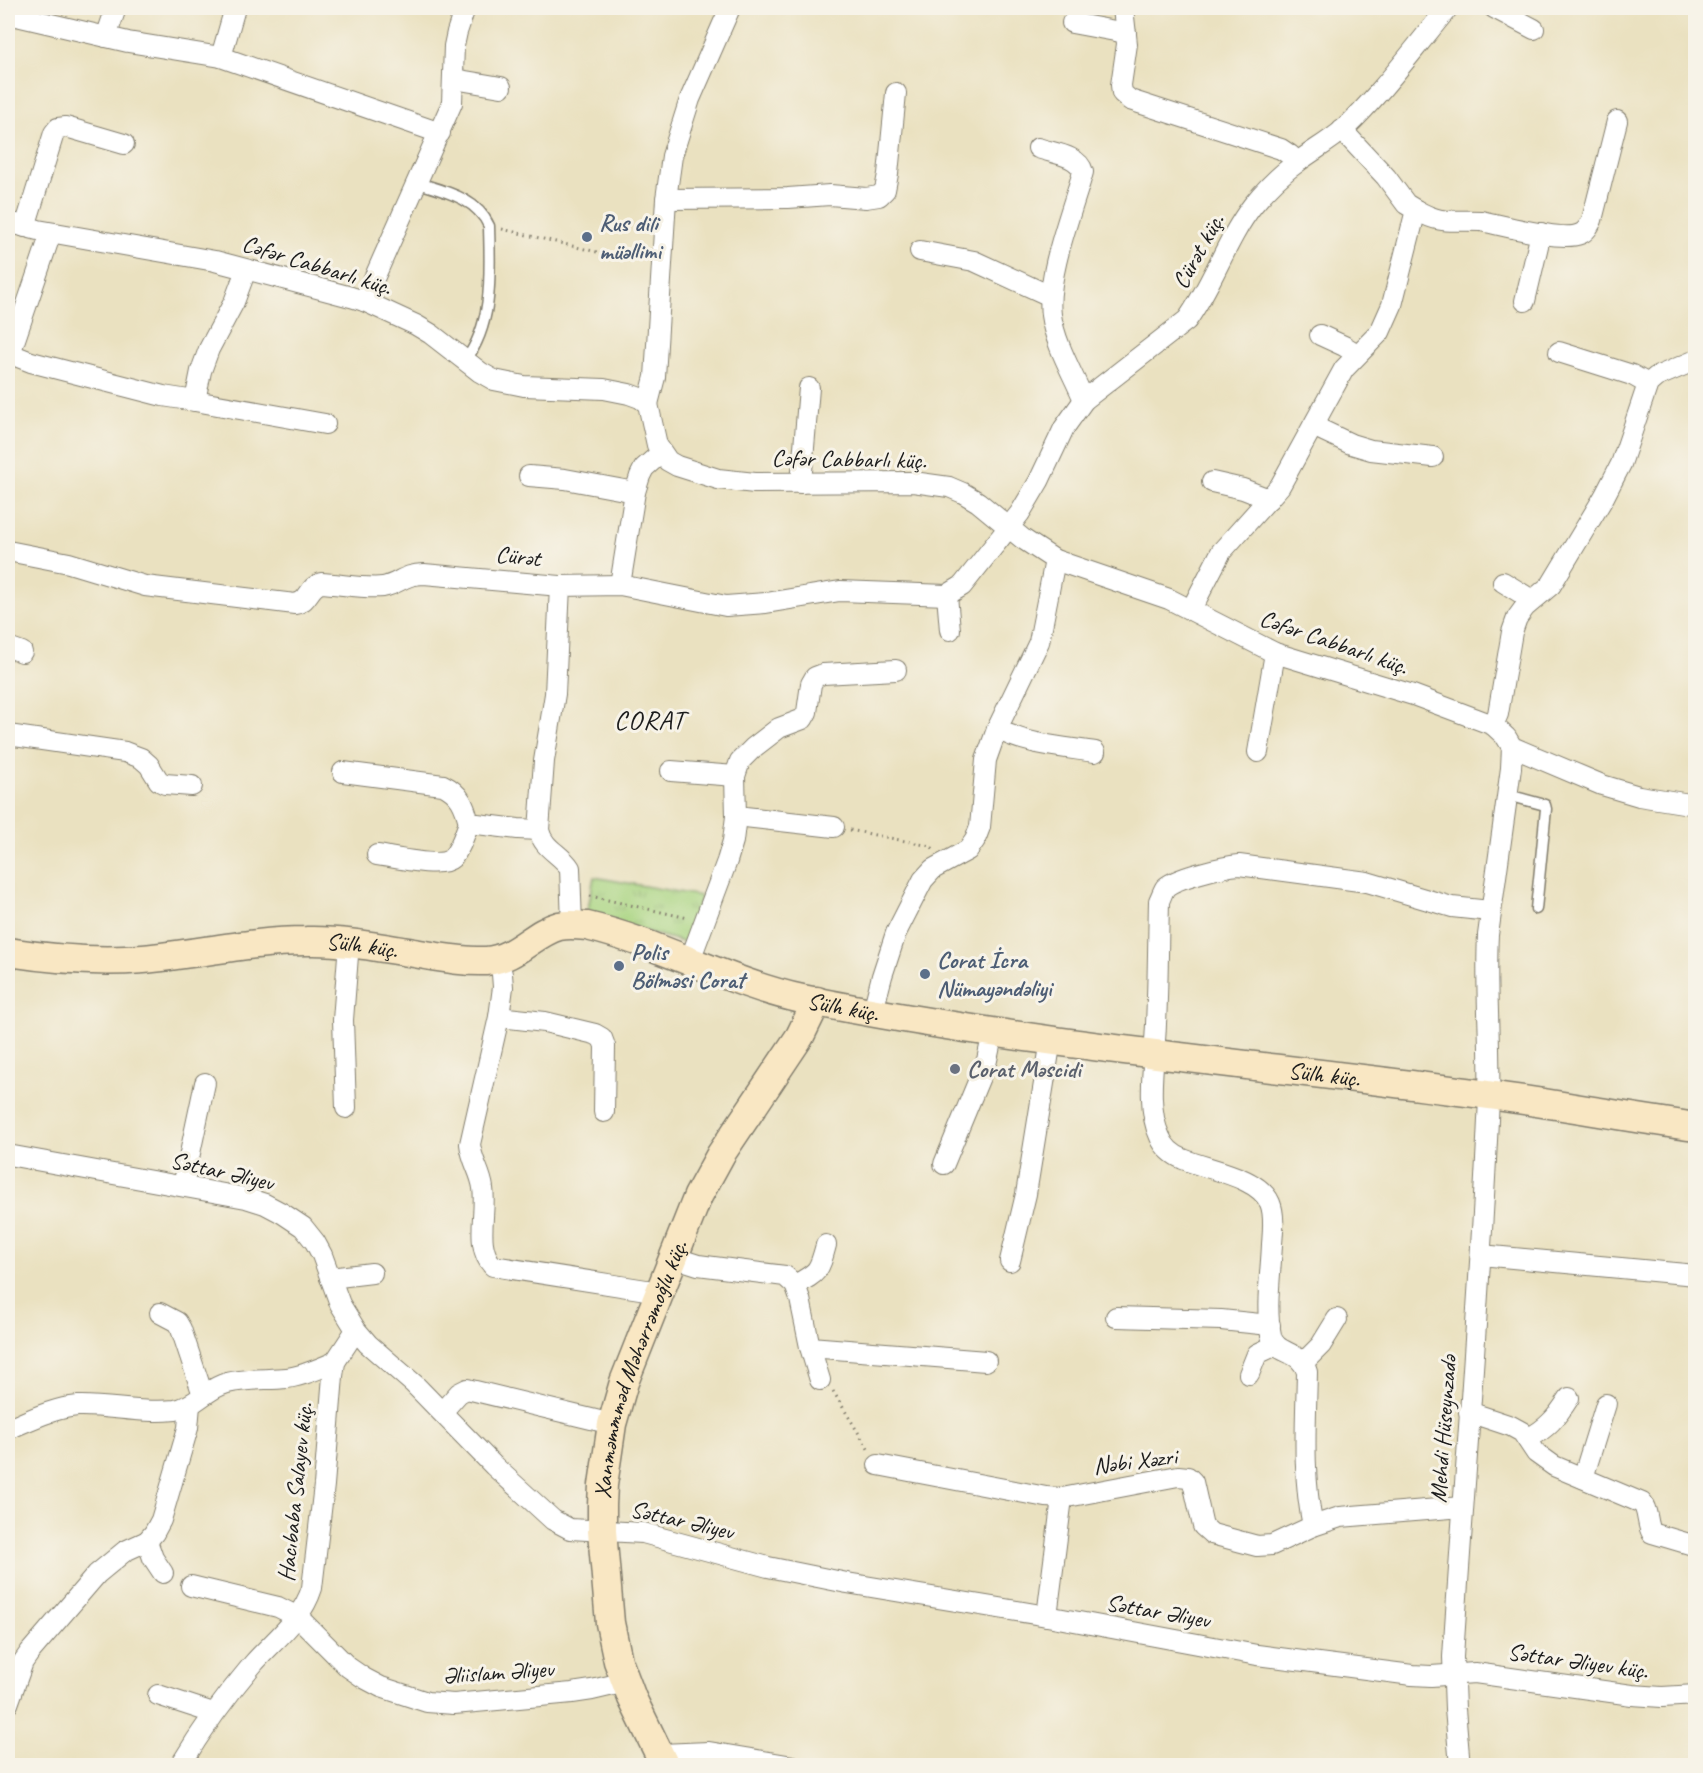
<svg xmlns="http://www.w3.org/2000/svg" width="1703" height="1773" viewBox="0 0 1703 1773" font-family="Caveat,sans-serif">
<defs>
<pattern id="grass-tufts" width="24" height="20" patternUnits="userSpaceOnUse" patternTransform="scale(1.5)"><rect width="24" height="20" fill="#a8d480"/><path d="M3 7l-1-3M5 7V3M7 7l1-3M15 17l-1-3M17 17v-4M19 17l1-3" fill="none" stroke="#90b56e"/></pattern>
</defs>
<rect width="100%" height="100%" fill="#f7f3e8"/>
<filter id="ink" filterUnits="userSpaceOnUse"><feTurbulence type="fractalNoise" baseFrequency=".0167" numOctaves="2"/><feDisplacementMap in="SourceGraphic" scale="12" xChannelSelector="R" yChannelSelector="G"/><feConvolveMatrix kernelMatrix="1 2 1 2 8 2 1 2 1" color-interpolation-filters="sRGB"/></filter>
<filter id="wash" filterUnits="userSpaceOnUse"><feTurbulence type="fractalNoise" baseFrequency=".008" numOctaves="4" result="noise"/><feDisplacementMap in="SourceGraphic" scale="24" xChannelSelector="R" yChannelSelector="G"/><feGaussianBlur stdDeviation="1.35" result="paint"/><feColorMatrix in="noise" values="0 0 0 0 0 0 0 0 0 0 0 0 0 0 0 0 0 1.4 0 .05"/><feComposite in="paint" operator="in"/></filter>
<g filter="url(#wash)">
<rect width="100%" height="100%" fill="#eae1c0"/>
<polygon fill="url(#grass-tufts)" stroke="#62784e" stroke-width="1.5" points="594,877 701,896 686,943 587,914"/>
</g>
<g filter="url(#ink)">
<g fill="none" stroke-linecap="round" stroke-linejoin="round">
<g stroke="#837e6e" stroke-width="13">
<g id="lane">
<path d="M415,182C443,191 476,197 489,226C490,272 494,323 465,361"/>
<polyline points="1508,795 1545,805 1546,809 1536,909"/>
</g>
</g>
<g stroke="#837e6e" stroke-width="22">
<g id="street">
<polyline points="1123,8 1127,44 1121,85 1122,93 1130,100 1281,149 1290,155 1297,162"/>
<polyline points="1494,8 1534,29"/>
<polyline points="8,14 128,42 221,57 440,133"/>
<polyline points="1072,23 1126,33"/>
<polyline points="106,37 116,8"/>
<polyline points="221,57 235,8"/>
<polyline points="454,79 501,87"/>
<path d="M1038,148C1052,153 1079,155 1083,172C1072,211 1046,276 1051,315C1055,344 1073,374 1084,400"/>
<polyline points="666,199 788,198 830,195 866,198 879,196 885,190 888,174 896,93"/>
<path d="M1416,210C1444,226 1452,219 1481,221C1501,225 1563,242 1580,234C1586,232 1589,226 1592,220L1617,121"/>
<polyline points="8,222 38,230 215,261 351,297 364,301 416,325 431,334 480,372 494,380 524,386 604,389 629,394 640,398 648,404 657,445 668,461 677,466 718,479 755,483 913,482 949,487 963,493 978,502 1023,539 1055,560 1169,599 1275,653 1413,695 1493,725 1506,737 1512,747 1602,785 1639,796 1696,805"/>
<polyline points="25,227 54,133 58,128 66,127 124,144"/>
<polyline points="920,251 974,261 1050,296"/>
<polyline points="364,301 452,103 454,46 457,32 465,8"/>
<polyline points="1525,301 1541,233"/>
<polyline points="1320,335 1344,346 1357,354"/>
<polyline points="1559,352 1632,375 1648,384"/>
<polyline points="8,353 31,362 163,396 195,401 201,371 209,349 234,302 246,270"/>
<polyline points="10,354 51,233"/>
<polyline points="195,401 325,424"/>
<polyline points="648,404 655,377 666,199 672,156 690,99 730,8"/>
<polyline points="1313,426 1351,444 1371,450 1433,457"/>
<polyline points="529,476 565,479 635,492"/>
<polyline points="1212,482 1243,489 1269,499"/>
<polyline points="801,483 809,388"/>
<path d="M8,551L69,563L145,586L295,604C310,601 308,587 321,583C341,584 364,589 383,587C399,584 404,574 424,574L560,586L620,585L726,606L766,603L840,591L947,595L962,586L1020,513L1039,481L1064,428L1084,400L1187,320C1213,284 1226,240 1253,205C1266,189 1282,173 1299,161C1314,150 1330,141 1344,129C1381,94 1415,47 1448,8"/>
<polyline points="1503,582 1532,600"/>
<polyline points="620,585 635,492 640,476 644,468 661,453"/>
<path d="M560,586L555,694L544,761L539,830C543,849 560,853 570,868L572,925"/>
<polyline points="947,595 950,630"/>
<polyline points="1191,610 1221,552 1280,486 1344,369 1380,332 1392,305 1416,210 1406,204 1386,177 1342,130"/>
<polyline points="8,647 22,652"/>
<polyline points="1493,725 1498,714 1512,632 1517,618 1525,607 1551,585 1604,497 1621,464 1648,384 1656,377 1696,360"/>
<path d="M997,729C1027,745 1062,747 1095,752"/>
<polyline points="8,735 125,752 141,758 149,765 159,781 165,784 192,786"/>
<polyline points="1258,752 1275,653"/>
<polyline points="671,771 735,776"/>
<path d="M343,772L443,785C460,793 465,806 469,823L518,829L539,830"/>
<polyline points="736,816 834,827"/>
<path d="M377,855C393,857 441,869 452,858C461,848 464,835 469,823"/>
<path d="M498,959L502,974L503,987L499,1017L470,1144C472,1162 481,1172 483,1188C487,1213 474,1246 493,1266L659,1292"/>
<polyline points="690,960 727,861 733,841 736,816 735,776 740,761 753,748 779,728 803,719 807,712 811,684 815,677 823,674 896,670"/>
<polyline points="873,1011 882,976 896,933 923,880 933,869 968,850 975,840 980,827 986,760 997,729 1039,642 1055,560"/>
<polyline points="499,1017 545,1022 595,1034 602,1038 605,1046 604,1112"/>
<polyline points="346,1108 343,1020 349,943"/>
<polyline points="8,1155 246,1198 265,1204 282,1213 303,1227 315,1242 322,1255 340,1304 356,1330 368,1344 414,1384 494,1466 553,1520 570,1529 643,1533 768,1567 847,1583 1047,1616 1257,1655 1412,1675 1431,1676 1475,1673 1632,1695 1662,1697 1696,1695"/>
<polyline points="944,1164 987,1060 993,1032"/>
<polyline points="183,1186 205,1083"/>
<polyline points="1481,1255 1696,1275"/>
<polyline points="673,1257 698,1265 785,1276 795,1285 800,1299 810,1347 820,1380"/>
<polyline points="1010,1261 1026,1194 1051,1040"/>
<polyline points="330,1278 372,1273"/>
<path d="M795,1285C819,1272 819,1271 826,1245"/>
<polyline points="160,1313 177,1322 181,1329 203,1395"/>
<polyline points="1116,1317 1221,1320 1270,1325"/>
<polyline points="810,1347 986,1361"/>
<polyline points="1304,1362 1321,1345 1337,1319"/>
<polyline points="1249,1374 1257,1354 1276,1345"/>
<polyline points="442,1412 459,1393 467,1389 612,1424"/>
<path d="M1469,1412L1511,1426L1522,1432L1536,1453L1554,1466L1642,1503C1649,1511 1646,1523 1652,1533L1696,1546"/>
<path d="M8,1429C30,1420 53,1408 78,1406C110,1405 142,1414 175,1410C195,1407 207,1388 227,1383C247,1378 267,1380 287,1378C304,1376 320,1368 335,1362"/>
<path d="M1527,1439C1547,1429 1557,1417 1569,1398"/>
<polyline points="878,1465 1046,1497 1062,1498 1178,1476 1188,1477 1193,1482 1203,1526 1212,1534 1257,1546 1272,1545 1313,1526 1340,1517 1463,1507"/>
<polyline points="1583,1478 1606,1404"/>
<path d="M1313,1526C1302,1475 1306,1423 1307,1372C1300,1348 1275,1356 1271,1335C1265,1308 1271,1272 1272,1244C1273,1231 1275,1215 1270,1203C1258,1176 1208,1170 1183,1159C1173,1155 1164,1147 1160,1137C1145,1106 1155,1058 1156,1024C1158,983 1158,942 1159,901C1161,897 1163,891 1165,888C1174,878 1225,866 1239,865L1367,882L1452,907L1490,911"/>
<polyline points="147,1541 153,1558 163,1573"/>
<polyline points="191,1586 278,1607 298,1617 348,1667 364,1678 381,1687 427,1702 454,1704 572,1693 592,1690 626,1682"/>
<polyline points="1047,1616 1062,1498"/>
<polyline points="158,1695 213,1713"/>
<polyline points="8,1704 23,1662 30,1652 97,1574 125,1551 147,1541 154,1533 161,1520 188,1428 190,1405"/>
<polyline points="661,1754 709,1752 793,1766"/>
<path d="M180,1766C202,1729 226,1696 253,1664C275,1639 302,1620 312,1588L324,1485L333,1376L335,1362L356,1330"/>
<path d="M1460,1766L1455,1709L1453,1657C1465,1471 1481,1285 1489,1098C1491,1044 1485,989 1488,935L1511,768L1512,747"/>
</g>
</g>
<g stroke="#837e6e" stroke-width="31">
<g id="secondary">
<path id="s1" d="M8,952C53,959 97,963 143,959C198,954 251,941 306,941C343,940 378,947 414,953C438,957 462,962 486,961C516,959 533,933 559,926C569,924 577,925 587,926C660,943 728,983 802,999C1028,1045 1259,1064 1488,1095C1557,1104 1626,1117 1696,1127"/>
<path id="s2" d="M665,1766L632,1698L618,1661L610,1623L602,1531V1505L603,1485L612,1424L624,1382L698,1196L721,1154L800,1036L817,1001"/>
</g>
</g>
<g stroke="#837e6e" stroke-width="3" stroke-dasharray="1.5 4.5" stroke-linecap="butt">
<polyline points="502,229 597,252 646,259"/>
<polyline points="850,830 930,846 934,849"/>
<polyline points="590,896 688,918"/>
<polyline points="833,1391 870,1452"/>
</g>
<use href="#lane" stroke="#fff" stroke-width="10"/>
<use href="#street" stroke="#fff" stroke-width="20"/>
<use href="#secondary" stroke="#f9e7c3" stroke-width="28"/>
</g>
</g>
<g fill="#5c6f8a" stroke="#f7f3e8" stroke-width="2">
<circle cx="587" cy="237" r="6"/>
<circle cx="619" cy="966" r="6"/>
<circle cx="925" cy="974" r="6"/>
</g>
<circle fill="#6b7280" stroke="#f7f3e8" stroke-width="2" cx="955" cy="1069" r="6"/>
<g text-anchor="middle" stroke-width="6" stroke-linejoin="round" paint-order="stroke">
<g font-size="24" font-weight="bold" fill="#4e5e75" stroke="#f7f3e8" text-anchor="start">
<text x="599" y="231">Rus dili<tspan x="599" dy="28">müəllimi</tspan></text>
<text x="631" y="960">Polis<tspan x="631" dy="28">Bölmәsi Corat</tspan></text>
<text x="937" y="968">Corat İcra<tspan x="937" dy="28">Nümayəndəliyi</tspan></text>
</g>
<g font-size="24" fill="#1c1c1c" stroke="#f7f3e8">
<text transform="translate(1198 251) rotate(-61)" y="8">Cürət küç.</text>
<text transform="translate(317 265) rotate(17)" y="8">Cəfər Cabbarlı küç.</text>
<text transform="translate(849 459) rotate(1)" y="8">Cəfər Cabbarlı küç.</text>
<text transform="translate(518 556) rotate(6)" y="8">Cürət</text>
<text transform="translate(1334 642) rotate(19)" y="8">Cəfər Cabbarlı küç.</text>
<text dy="8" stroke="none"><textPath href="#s1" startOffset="356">Sülh küç.</textPath></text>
<text dy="8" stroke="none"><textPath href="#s1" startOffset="860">Sülh küç.</textPath></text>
<text dy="8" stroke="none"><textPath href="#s1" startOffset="1346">Sülh küç.</textPath></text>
<text transform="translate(222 1171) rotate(13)" y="8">Səttar Əliyev</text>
<text dy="8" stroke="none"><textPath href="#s2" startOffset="414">Xanməmmməd Məhərrəmoğlu küç.</textPath></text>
<text transform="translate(1443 1429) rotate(-86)" y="8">Mehdi Hüseynzadə</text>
<text transform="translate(1135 1461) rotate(-7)" y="8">Nəbi Xəzri</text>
<text transform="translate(295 1492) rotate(-84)" y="8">Hacıbaba Salayev küç.</text>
<text transform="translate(682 1520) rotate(13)" y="8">Səttar Əliyev</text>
<text transform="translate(1158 1611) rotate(10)" y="8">Səttar Əliyev</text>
<text transform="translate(1578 1661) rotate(8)" y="8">Səttar Əliyev küç.</text>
<text transform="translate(498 1672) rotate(-4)" y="8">Əliislam Əliyev</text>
</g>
<g font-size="24" font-weight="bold" fill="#5b616d" stroke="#f7f3e8" text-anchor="start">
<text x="967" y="1077">Corat Məscidi</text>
</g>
<g font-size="27" letter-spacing="1.5" fill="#1c1c1c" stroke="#f7f3e8">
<text x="650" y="729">CORAT</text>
</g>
</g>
<rect width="1703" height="1773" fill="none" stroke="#f7f3e8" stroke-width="30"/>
</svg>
